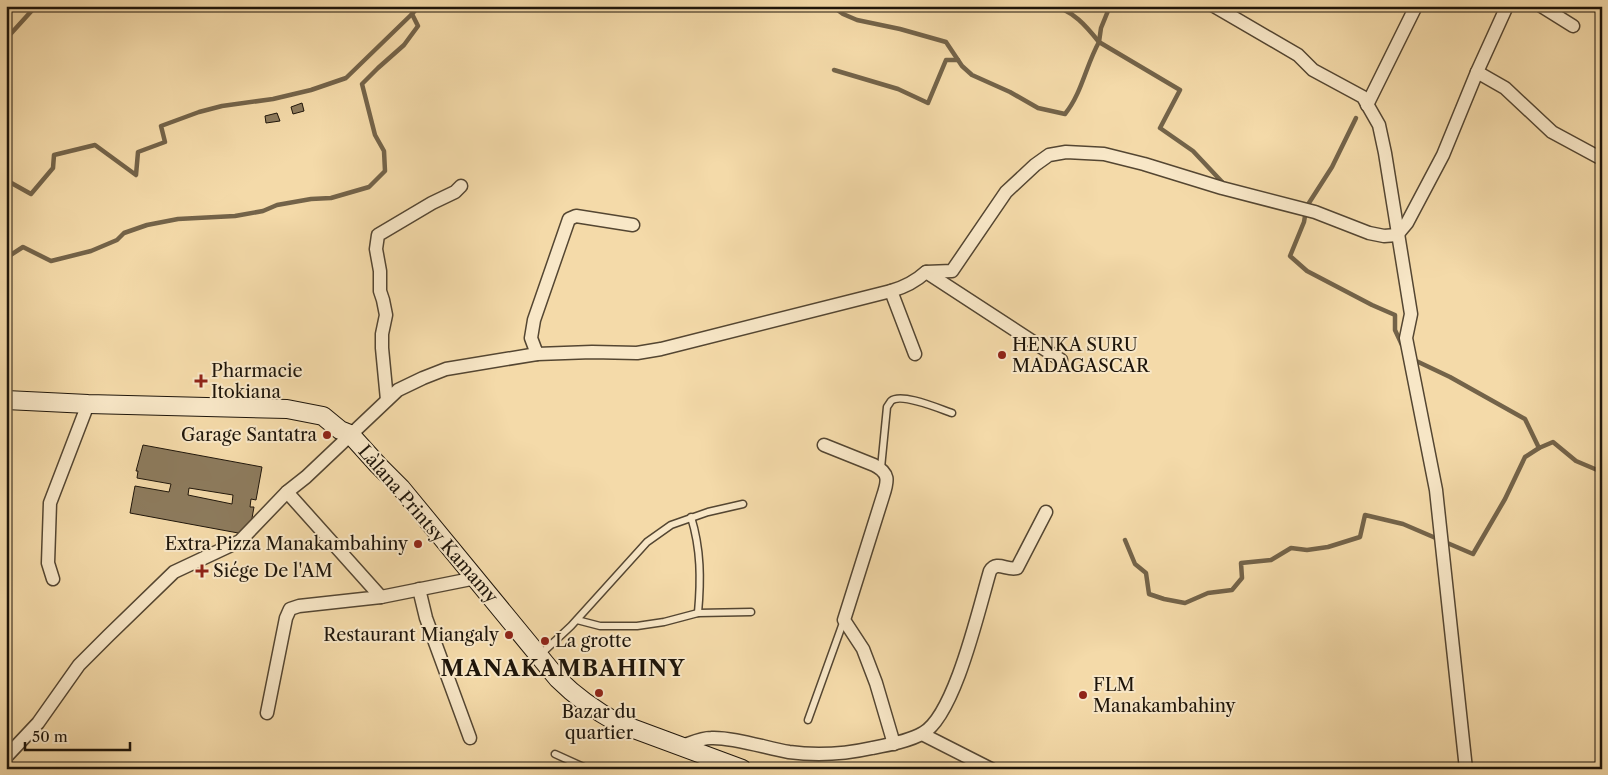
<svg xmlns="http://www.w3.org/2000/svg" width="1608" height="775" viewBox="0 0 1608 775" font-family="'Libre Caslon Text',serif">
<rect width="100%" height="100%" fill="#f4daa9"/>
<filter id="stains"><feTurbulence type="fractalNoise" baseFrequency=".004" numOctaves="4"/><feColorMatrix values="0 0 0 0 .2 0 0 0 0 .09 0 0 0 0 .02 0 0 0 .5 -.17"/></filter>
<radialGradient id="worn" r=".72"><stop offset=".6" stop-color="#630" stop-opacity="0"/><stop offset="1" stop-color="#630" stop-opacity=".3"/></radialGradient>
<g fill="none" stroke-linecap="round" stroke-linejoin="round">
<g stroke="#736349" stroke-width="4.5">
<path d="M832,6L843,14L857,20L900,29L946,42L962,66L972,75L1010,92L1038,108L1065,114C1082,93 1086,65 1099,42L1180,90L1160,128L1193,151L1224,184"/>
<path d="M1052,6C1072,9 1087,27 1099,42"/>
<polyline points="6,39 36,6"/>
<polyline points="1099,42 1101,28 1110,6"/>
<polyline points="834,70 898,89 928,103 946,60 958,60"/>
<polyline points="6,180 31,194 53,168 54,155 95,145 136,175 138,152 165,142 161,126 199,112 222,106 273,99 311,90 346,78 412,14"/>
<polyline points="1307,206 1332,167 1356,118"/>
<polyline points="1306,210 1304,222 1290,256 1307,271 1372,305 1395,315 1395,330 1402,345"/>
<polyline points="6,258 23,247 51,261 91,251 117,240 124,233 147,225 178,219 235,216 263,211 277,205 311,199 331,198 369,187 385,171 384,151 375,135 362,84 378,68 404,45 418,26 412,14 419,6"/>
<polyline points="1412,359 1450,377 1525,419 1539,448 1553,442 1576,461 1602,472"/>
<polyline points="1125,540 1135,564 1146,573 1149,594 1164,599 1185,603 1208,593 1232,590 1242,578 1241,563 1271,560 1291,548 1307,550 1328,547 1360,537 1365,515 1403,524 1473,554 1505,499 1525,457 1539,448"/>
</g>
</g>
<g fill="#8d7b5d" stroke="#1e150a" fill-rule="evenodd">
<polygon points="302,103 304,111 293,114 291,107"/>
<polygon points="277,113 280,121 266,123 265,116"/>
<path d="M143,445L262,467L256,500L251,499L250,507H254L249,535L130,513L135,486L169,492L171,484L137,478L138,471H136ZM189,488L233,495L232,504L188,495Z"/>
</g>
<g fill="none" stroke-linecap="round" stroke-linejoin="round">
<g stroke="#544632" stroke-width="9">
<g id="lane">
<path d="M881,468L887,407C887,407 891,401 891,401C901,392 940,409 952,413"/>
<path d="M691,517C701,549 701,580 698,613"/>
<polyline points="577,620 600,626 637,626 664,622 698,613 751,612"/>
<polyline points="540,655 571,626 647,542 671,525 708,512 743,504"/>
<polyline points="808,720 844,620"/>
<polyline points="555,754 588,769"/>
<polyline points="702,769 711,758"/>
</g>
</g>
<g stroke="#544632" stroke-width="15">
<g id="street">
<polyline points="1214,6 1298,55 1313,70 1363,97 1379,125 1385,153 1411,314 1406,338 1436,490 1466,769"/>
<polyline points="1541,6 1573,26"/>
<polyline points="1477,72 1505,88 1552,132 1602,159"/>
<polyline points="1367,105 1416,6"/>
<polyline points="633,225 576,216 569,219 534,320 531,338 537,354 592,352 637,353 661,349 891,291"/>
<polyline points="926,272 1061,360"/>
<path d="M915,354L891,291C905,287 915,282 926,272L952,271L1006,192L1035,165L1049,155L1066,152L1104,154L1144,164L1222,188L1315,212L1369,233L1384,236L1397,235L1407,223L1443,155L1477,72L1507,6"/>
<polyline points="387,400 382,348 382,334 386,315 383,300 380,291 380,271 376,249 378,235 432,203 455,192 461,186"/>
<path d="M824,445L874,465C890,473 888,481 883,496L844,620L863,649L876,683L894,744"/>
<polyline points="53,579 48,563 50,503 88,404"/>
<polyline points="419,589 426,618 470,738"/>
<polyline points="381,597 476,578"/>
<polyline points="267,713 286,618 290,609 299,606 381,597 287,492"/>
<polyline points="922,734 991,769"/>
<path d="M682,746C691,743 701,738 711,738C733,737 766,748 789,752C817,756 845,754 872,748C888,745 910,741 923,733C955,715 979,608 990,571C997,560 1007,571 1017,568L1046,512"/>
<polyline points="6,757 38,723 79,665 108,636 174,572 240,541 287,492 306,477 398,390 423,378 446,369 537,354"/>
</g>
</g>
<g stroke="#1e150a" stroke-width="20">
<path id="secondary" d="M6,400L88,404L287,409L323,416L340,430L350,434L378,465L401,488L558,679C576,697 596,711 618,723L742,769"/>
</g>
<use href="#lane" stroke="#f8e7c7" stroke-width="6"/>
<use href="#street" stroke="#f8e7c7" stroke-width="12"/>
<use href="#secondary" stroke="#f8e7c7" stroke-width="18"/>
</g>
<g fill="#8f2418" stroke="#f8e7c7" stroke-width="2">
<circle cx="1002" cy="355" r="5"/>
<path d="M198.5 373.5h5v5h5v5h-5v5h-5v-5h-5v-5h5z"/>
<circle cx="327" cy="435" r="5"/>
<circle cx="418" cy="544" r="5"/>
<path d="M199.5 563.5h5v5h5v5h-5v5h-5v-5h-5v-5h5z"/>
<circle cx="509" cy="635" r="5"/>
<circle cx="545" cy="641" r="5"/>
<circle cx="599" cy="693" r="5"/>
<circle cx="1083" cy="695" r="5"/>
</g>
<g text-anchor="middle" stroke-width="4" stroke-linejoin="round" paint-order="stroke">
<g font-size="18" fill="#1e150a" stroke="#f8e7c7" text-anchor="start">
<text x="1012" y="351">HENKA SURU<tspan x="1012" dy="21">MADAGASCAR</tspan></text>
<text x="211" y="377">Pharmacie<tspan x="211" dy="21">Itokiana</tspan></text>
<text x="317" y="441" text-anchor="end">Garage Santatra</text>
<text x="408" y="550" text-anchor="end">Extra Pizza Manakambahiny</text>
<text x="213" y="577">Siége De l'AM</text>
<text x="499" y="641" text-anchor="end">Restaurant Miangaly</text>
<text x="555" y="647">La grotte</text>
<text x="1093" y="691">FLM<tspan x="1093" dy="21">Manakambahiny</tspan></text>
<text x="599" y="718" text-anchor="middle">Bazar du<tspan x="599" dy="21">quartier</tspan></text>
</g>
<g font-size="18" fill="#1e150a" stroke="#f8e7c7">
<text transform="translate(428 524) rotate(49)" y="6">Làlana Printsy Kamamy</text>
</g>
<g font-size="22" font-weight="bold" letter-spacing="1" fill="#1e150a" stroke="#f8e7c7">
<text x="563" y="676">MANAKAMBAHINY</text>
</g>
</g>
<rect width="1608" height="775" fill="none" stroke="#f4daa9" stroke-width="25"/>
<rect x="8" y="8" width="1593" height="760" fill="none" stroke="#1e150a" stroke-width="2.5"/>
<rect x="12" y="12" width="1583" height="750" fill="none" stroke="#1e150a"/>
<path d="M25 742v8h105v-8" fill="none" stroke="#1e150a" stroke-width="2.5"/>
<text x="32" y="742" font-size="15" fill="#1e150a" stroke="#f8e7c7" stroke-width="4" paint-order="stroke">50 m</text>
<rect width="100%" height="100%" filter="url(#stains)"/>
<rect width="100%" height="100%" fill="url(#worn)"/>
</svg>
